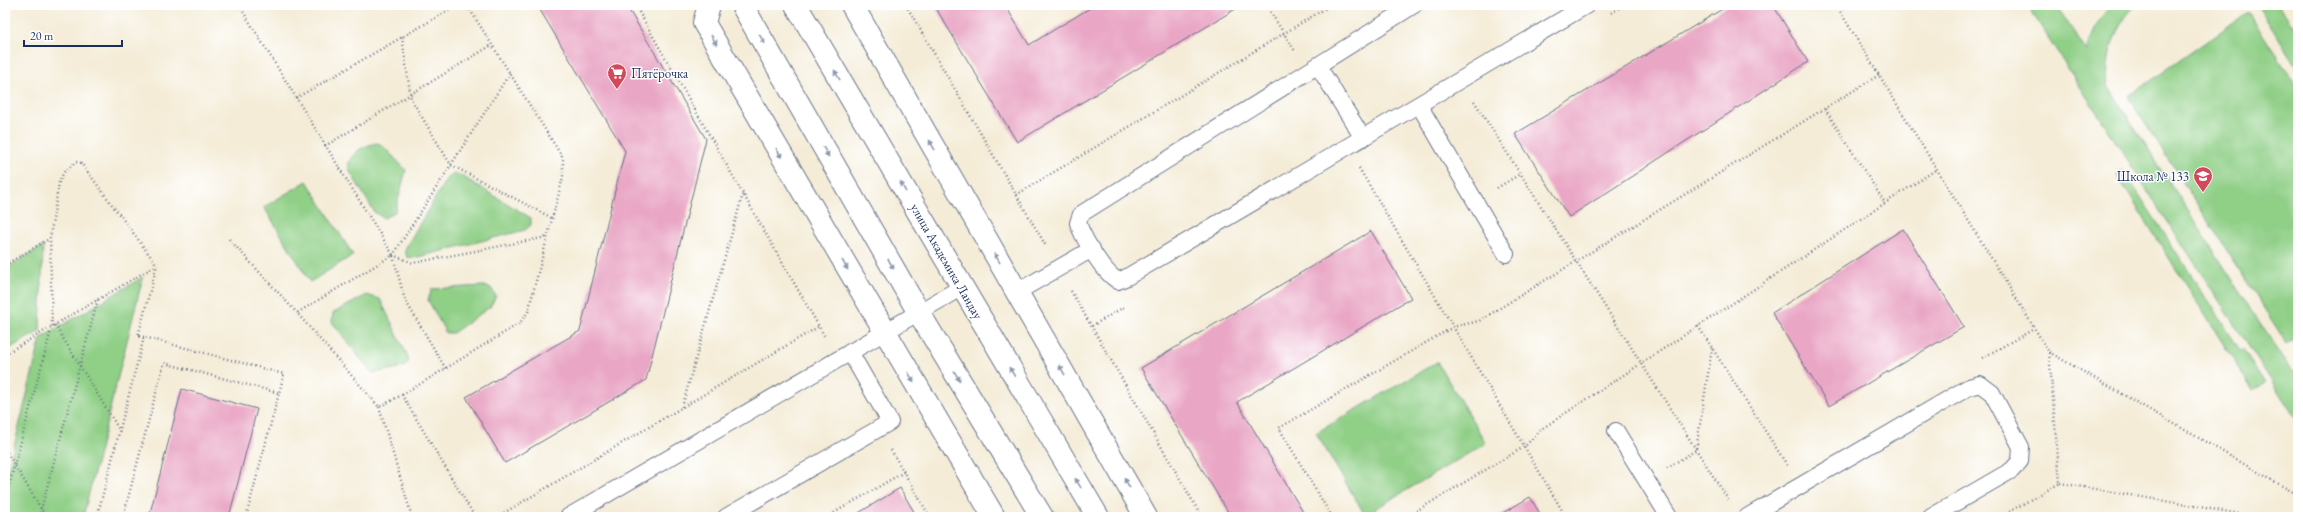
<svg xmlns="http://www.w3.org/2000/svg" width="2303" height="522" viewBox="0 0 2303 522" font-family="'EB Garamond',serif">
<rect width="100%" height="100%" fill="#fff"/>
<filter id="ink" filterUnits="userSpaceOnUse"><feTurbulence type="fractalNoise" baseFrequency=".025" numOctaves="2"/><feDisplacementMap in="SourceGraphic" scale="8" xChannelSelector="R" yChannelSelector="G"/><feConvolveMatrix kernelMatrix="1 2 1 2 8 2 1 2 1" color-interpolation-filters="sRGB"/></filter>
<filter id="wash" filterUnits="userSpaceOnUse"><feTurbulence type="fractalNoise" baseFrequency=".012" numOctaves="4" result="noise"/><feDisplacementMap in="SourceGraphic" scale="16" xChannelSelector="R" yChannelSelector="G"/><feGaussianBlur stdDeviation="0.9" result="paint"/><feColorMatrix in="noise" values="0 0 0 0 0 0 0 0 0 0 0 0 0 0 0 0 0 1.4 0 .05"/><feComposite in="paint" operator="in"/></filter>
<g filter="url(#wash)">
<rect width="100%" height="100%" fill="#f4ecd7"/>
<g fill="#8fcf86" stroke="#557f72">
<path d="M2027,5H2056L2087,52C2091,35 2098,18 2112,5H2136C2115,25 2105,57 2108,86L2289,368L2298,373V422Z"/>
<polygon points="2257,5 2279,5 2298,33 2298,69"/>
<polygon points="2248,12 2298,88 2298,337 2287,344 2128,97"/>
<path d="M377,143L382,145L406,170L395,212L384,218L375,213L349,170C346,154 363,146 377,143Z"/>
<polygon points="2123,170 2240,350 2243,349 2265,383 2253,391 2116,174"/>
<polygon points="453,174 460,175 531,218 531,225 525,230 414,258 407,257 405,251 407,245 447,178"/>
<polygon points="307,181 353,255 310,282 264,207"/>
<polygon points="43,246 40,331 5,351 5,269"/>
<polygon points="143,277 83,517 5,517 5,483 41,338"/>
<polygon points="483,286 491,288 496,296 490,307 453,333 446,333 428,300 432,289"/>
<polygon points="367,295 380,299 408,357 408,362 404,367 374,373 370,371 332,322 333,313"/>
<polygon points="1437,362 1486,443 1365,515 1316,433"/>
</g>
<g id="blocks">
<g fill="#e9a6c5">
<polygon points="537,5 626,5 706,139 646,380 505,463 466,397 580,331 625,151"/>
<polygon points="934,5 1005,5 1029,45 1095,5 1242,5 1017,142"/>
<polygon points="1729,5 1773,5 1808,62 1569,217 1515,134"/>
<polygon points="1903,229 1964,327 1829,406 1772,313"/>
<polygon points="1371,231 1411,298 1237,402 1306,517 1231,517 1141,368"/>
<polygon points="182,389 257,409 229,517 149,517"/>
<polygon points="900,488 917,517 852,517"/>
<polygon points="1530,497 1542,517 1496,517"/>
</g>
</g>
</g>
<g filter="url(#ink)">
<use href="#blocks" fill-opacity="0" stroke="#677188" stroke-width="1"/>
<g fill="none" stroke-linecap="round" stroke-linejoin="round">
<g stroke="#677188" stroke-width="18">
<g id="service">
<path d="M1414,5L1081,214L1078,223C1084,240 1103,272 1118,281L1127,277L1587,5"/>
<polyline points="1318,66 1363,138"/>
<polyline points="1419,105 1506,254"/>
<polyline points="1017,292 1092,249"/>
<polyline points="1616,431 1669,517"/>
<polyline points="568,517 962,287"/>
<polyline points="726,517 890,422 850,352"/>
<polyline points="1747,517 1969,387 1980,384 1992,393 2021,447 2020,461 2012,470 1931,517"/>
</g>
</g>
<g stroke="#677188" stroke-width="24">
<g id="minor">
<polyline points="709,5 704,23 994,517"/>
<polyline points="852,5 1146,517"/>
</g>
</g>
<g stroke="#677188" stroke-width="24">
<g id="tertiary">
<polyline points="742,5 919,313 1042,517"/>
<polyline points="796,5 1098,517"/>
</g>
</g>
<g stroke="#677188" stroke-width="2.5" stroke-dasharray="1 3" stroke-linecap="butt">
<polyline points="239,5 393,255 297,313 379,407 402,395 475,517"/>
<polyline points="635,5 825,337"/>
<polyline points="906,5 1046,246"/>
<polyline points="1266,5 1295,51"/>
<polyline points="1836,5 2049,352 2060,483 2000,517"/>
<polyline points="1611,13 1624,5"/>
<polyline points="402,37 411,99 451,165 552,218"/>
<polyline points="510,73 393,255 413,263 547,237"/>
<polyline points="296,98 458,5"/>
<polyline points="1474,101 1729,501"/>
<polyline points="1825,109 1885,203"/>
<polyline points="325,146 492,45"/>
<polyline points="1359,168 1566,517"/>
<polyline points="1497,188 1520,174"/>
<polyline points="1016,195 1331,5"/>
<polyline points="229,239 297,313"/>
<polyline points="393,256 405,300 446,369"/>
<polyline points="5,265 49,239"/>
<polyline points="1071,291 1202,517"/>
<polyline points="55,325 120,431"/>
<polyline points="1092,326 1124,307"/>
<polyline points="1698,326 1787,465"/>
<polyline points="144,337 138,336 157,265"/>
<polyline points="2049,352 2298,495"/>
<polyline points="5,354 157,265"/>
<polyline points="1982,358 2034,329"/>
<polyline points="402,395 520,323 528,312 563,177 563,158 467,5"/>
<polyline points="379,407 412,517"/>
<polyline points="682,407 743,194"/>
<polyline points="5,449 46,517"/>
<polyline points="891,450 930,517"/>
<polyline points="1667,468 1696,450 1712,348"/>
<polyline points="2060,483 2258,517"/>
<polyline points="5,500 52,327 50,238 59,182 64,172 76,162 81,163 157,265"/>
<polyline points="39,517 98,299"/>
<polyline points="97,517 144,337 284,374 279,393"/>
<polyline points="123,517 164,363 279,393 246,517"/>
<polyline points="497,517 818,327"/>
<polyline points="827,517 904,472"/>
<polyline points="1332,517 1279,428 1453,327 1479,321 1879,75"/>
<polyline points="1406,517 1524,447 1543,428 1937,169"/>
</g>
<use href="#service" stroke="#fff" stroke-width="16"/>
<use href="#minor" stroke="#fff" stroke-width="22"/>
<use href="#tertiary" stroke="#fff" stroke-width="22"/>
</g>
<defs><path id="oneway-solid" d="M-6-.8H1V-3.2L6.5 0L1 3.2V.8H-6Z"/></defs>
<g fill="#8d97ae">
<use href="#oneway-solid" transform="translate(762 39) rotate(60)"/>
<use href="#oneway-solid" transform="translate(714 40) rotate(60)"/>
<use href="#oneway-solid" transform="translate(837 75) rotate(-120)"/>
<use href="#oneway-solid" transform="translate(932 145) rotate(-120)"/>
<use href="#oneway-solid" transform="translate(826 152) rotate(60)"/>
<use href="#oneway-solid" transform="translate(779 153) rotate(60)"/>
<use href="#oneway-solid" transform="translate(903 187) rotate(-120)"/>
<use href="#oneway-solid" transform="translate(997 258) rotate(-120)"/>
<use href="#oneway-solid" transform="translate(891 264) rotate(60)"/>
<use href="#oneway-solid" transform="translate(845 265) rotate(60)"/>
<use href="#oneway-solid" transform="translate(1062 370) rotate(-120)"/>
<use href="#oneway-solid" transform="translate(1012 372) rotate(-121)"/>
<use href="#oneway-solid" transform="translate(957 376) rotate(59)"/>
<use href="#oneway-solid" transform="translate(911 377) rotate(59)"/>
<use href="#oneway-solid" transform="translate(1078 483) rotate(-121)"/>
<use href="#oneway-solid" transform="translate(1127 483) rotate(-120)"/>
</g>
</g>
<defs>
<g id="supermarket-pin" transform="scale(1)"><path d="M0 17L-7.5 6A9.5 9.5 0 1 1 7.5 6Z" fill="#d1495b" stroke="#fff"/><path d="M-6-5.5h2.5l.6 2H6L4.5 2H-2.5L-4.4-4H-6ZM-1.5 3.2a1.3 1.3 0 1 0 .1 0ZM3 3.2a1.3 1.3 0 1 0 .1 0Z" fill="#fff"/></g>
<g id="school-pin" transform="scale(1)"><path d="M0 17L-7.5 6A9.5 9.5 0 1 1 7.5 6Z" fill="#d1495b" stroke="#fff"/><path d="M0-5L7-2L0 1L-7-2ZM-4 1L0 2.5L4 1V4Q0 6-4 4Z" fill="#fff"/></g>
</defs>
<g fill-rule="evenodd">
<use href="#supermarket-pin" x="617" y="73"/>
<use href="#school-pin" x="2203" y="176"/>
</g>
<g text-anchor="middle" stroke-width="3" stroke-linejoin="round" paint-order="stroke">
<g font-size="13" fill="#1b2f5e" stroke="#fff" text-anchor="start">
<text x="631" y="78">Пятёрочка</text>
<text x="2189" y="181" text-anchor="end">Школа № 133</text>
</g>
<g font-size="13" fill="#1b2f5e" stroke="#fff">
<text transform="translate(947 261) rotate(60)" y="5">улица Академика Ландау</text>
</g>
</g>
<rect width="2303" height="522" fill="none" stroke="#fff" stroke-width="20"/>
<path d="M24 40v6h98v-6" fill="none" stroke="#1b2f5e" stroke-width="2"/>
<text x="30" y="40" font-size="12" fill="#1b2f5e" stroke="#ffffff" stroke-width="3" paint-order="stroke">20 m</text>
</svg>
